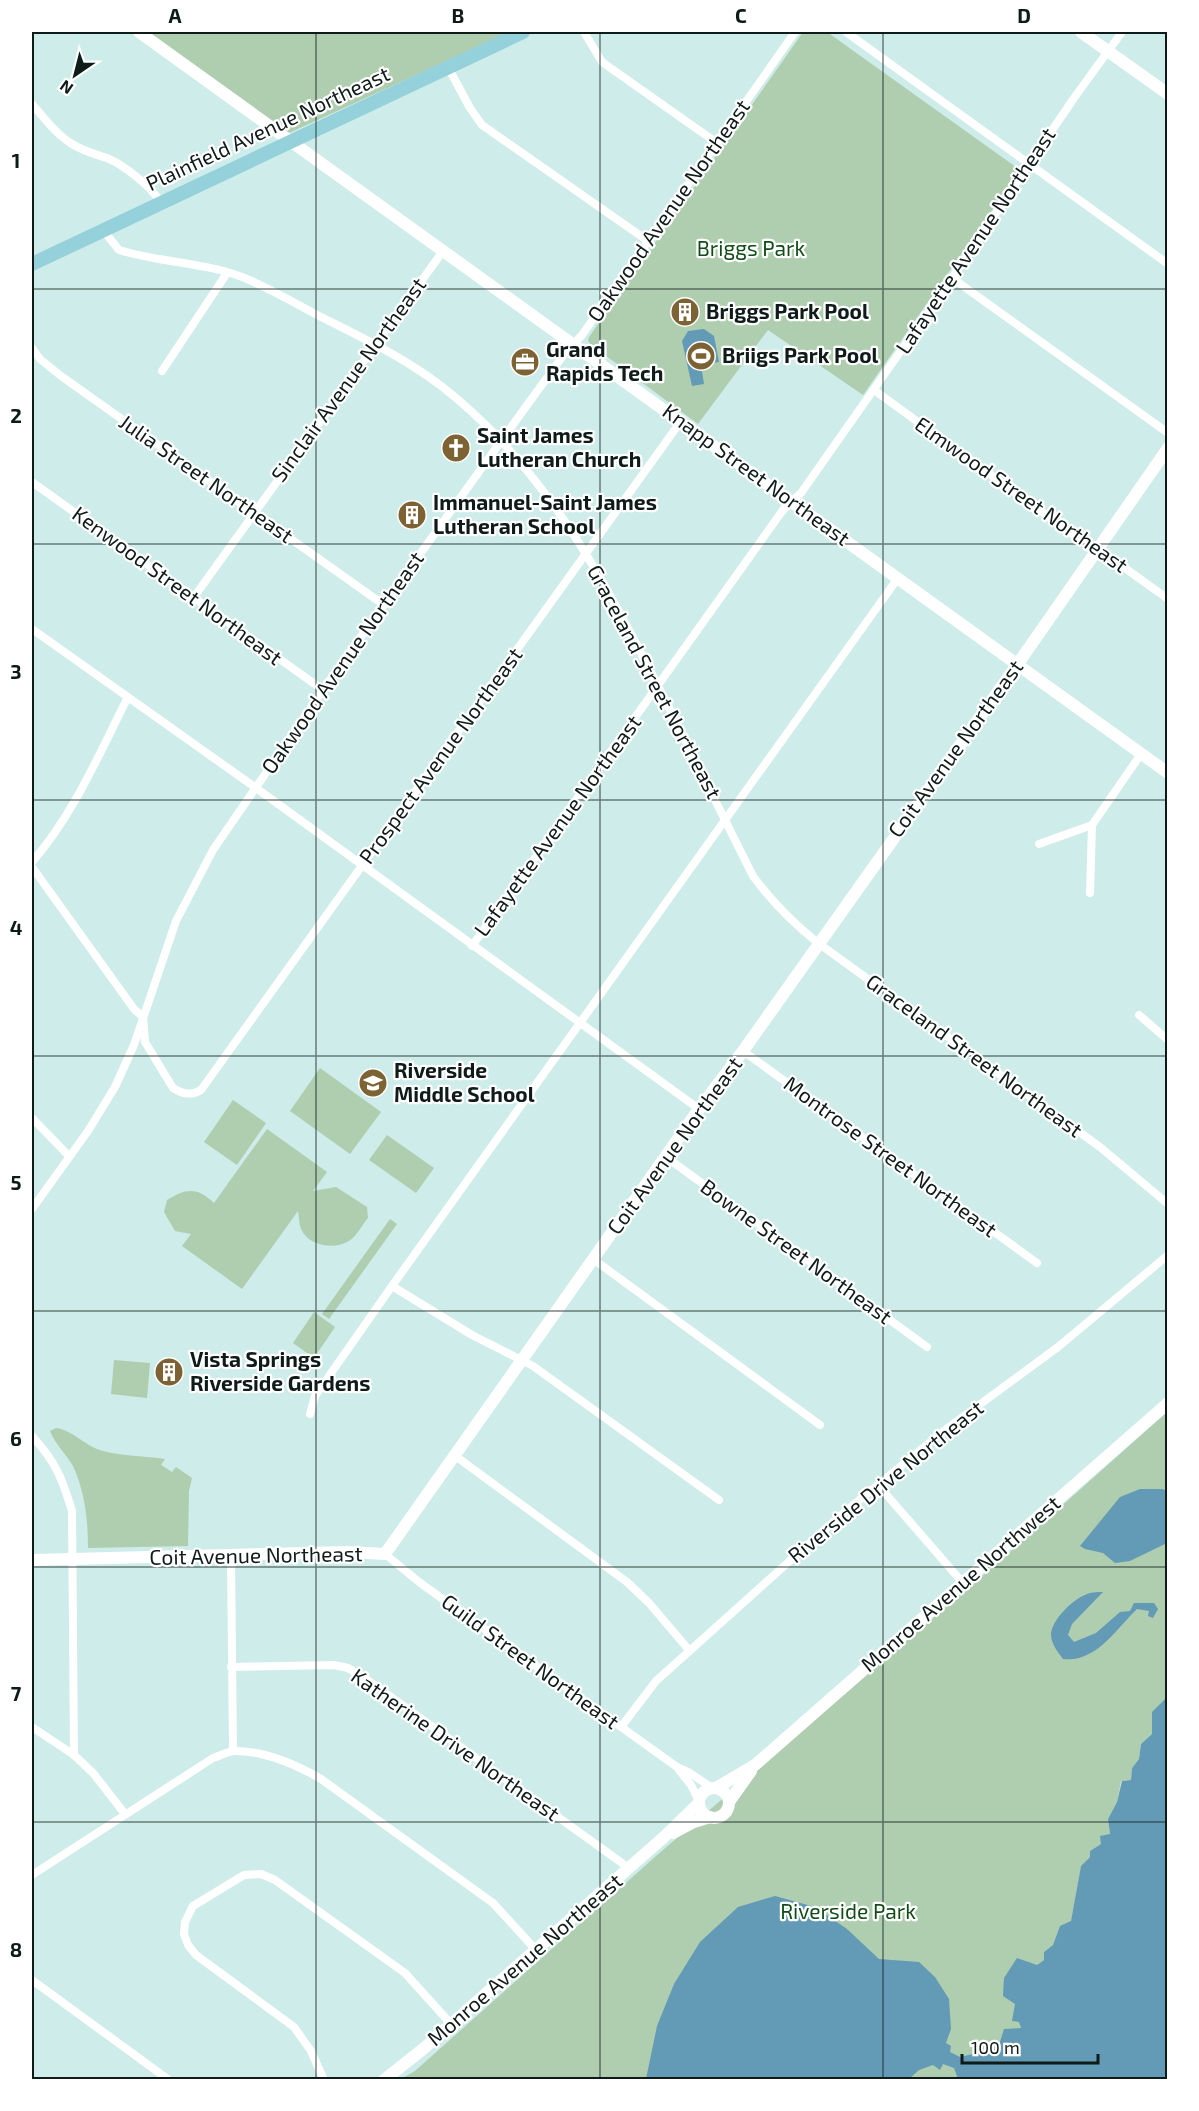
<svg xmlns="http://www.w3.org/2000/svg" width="1199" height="2111" viewBox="0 0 1199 2111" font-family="'Exo 2',sans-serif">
<rect width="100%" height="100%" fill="#ceece9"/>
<g fill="#afcdaf">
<polygon points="148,32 510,32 289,133"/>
<polygon points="803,32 827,32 1020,170 863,395 768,330 698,424 590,344 588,341 589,337"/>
<polygon points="320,1068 381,1112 350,1154 290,1111"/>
<polygon points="233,1100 266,1123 237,1165 204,1142"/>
<path d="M267,1129L327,1172L313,1191L336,1187L367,1207L368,1218C362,1225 357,1236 349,1241C336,1249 314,1247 304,1234C299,1228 299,1218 298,1211L242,1289L182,1246L191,1234L175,1231L164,1212L167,1200C187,1188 197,1187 214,1203Z"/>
<polygon points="387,1135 434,1168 416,1193 369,1160"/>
<polygon points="390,1219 397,1224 329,1319 322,1314"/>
<polygon points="314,1312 335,1327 314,1358 293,1343"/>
<polygon points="114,1360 150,1363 147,1398 111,1394"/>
<polygon points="1167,1412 1167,1697 1153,1712 1152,1734 1141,1744 1139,1759 1132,1768 1131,1780 1121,1781 1117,1802 1108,1819 1110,1834 1101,1844 1090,1851 1090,1857 1081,1867 1071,1922 1060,1927 1053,1945 1044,1952 1045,1959 1037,1965 1015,2004 1021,2028 998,2048 973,2055 963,2079 399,2080 415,2071 656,1856 1010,1552"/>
<path d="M56,1428C73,1430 86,1447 103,1451C122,1456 145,1456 165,1459L161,1465L172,1472L176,1467L192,1478L189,1491L188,1546L88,1548C88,1520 85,1492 73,1466C66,1454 55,1444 50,1431Z"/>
</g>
<g fill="#639ab6">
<polygon points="704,329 714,336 719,362 701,365 704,384 692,386 682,341 688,331"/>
<polygon points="1140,1489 1163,1489 1167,1492 1168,1538 1165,1544 1130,1561 1115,1563 1103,1553 1085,1549 1080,1546 1120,1497"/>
<path d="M1103,1592L1072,1624L1068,1635L1074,1642L1096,1633L1120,1612L1130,1611L1134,1603H1154L1158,1609L1153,1618L1148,1616L1149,1611L1137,1609C1116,1629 1096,1663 1063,1659C1058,1652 1051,1644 1051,1634C1052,1620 1072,1600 1085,1595C1090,1592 1097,1592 1103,1592Z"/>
<polygon points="1167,1697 1167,2079 958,2079 954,2068 943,2064 940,2070 933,2065 919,2070 909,2079 646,2079 657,2026 674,1984 700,1942 738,1907 775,1896 815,1907 847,1929 879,1959 919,1962 935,1977 949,1999 951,2029 946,2043 951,2046 950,2052 960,2057 998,2048 1004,2029 1021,2028 1019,2022 1012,2021 1015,2004 1003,1996 1004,1978 1017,1958 1037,1965 1044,1960 1044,1952 1053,1945 1060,1926 1071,1921 1081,1866 1090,1857 1090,1851 1101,1844 1100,1836 1110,1834 1108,1819 1117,1802 1122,1781 1131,1780 1132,1768 1139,1759 1141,1744 1152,1734 1152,1712"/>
</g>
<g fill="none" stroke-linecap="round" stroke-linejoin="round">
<g stroke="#fff" stroke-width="8">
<polyline points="584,32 602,62 717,143"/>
<polyline points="846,32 1168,264"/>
<polyline points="448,67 470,108 482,125 648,241"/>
<path d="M32,104C44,118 56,134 72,144C83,151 95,154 107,158C124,165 152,187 161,203"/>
<path d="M103,230L119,250C161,263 206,262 247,279C273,290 298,305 323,318C369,341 417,364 456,398C548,475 605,581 658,686C690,749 721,813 753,876C772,902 793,923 818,943L1100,1147L1168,1204"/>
<polyline points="952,278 1168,433"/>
<polyline points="32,348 40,359 61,376 384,605"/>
<polyline points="162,371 227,273"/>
<polyline points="874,390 1086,544 1097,548 1168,599"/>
<polyline points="32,482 323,690"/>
<polyline points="194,597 443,251"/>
<polyline points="32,629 256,788 699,1109"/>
<polyline points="1092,825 1141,754"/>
<polyline points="1039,844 1092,825"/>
<path d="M32,862C74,814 99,754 128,697"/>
<path d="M32,867L134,1009L143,1017L145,1042L173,1088C183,1094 191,1096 201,1090L681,421"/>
<polyline points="1090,893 1092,825"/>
<polyline points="472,946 783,510 801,493 952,278 1074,98 1122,32"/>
<polyline points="1139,1015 1168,1040"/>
<polyline points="743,1051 1037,1263"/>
<polyline points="32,1118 69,1156"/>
<polyline points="666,1157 927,1347"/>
<polyline points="32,1209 88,1131 115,1087 134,1045 176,921 213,850 327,684 501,441 565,353 582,335 795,32"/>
<polyline points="593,1259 820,1425"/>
<polyline points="392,1286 472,1335 533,1366 719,1500"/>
<polyline points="310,1414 315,1396 392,1286 898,578"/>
<path d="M32,1436C56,1462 62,1478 72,1511L74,1755"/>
<polyline points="454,1455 627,1582 649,1603 689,1650"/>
<polyline points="878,1485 963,1583"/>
<polyline points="385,1554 419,1582 677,1767 690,1773 712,1788"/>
<polyline points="231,1556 233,1751"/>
<polyline points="231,1667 334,1665 348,1668 366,1679 622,1863 628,1869"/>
<polyline points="32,1727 74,1755 93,1773 125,1814"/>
<polyline points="621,1727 656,1681 841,1515 945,1430 1058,1347 1168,1255"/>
<polyline points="679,1770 691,1785 699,1801"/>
<path d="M32,1875L213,1758C220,1756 228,1751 235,1751C266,1751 295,1764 321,1779L493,1903L536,1950"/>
<polyline points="32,1980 169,2080"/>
<polyline points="324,2080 311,2051 294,2027 196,1955 188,1945 184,1934 185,1922 193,1906 244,1875 261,1874 275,1880 405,1973 451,2024"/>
</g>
<g stroke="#fff" stroke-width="12">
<polyline points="139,32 1168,773"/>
<polyline points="1081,32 1168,94"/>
<polyline points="32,1560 347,1552 385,1554 699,1109 743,1051 1024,655 1168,448"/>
<polyline points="716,1788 755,1765 1168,1403"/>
<circle cx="714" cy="1803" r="15"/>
<polyline points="729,1802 751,1771"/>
<polyline points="673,1833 694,1822 710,1817"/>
<polyline points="384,2080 423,2049 664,1837 699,1803"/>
</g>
<polyline stroke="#95d1db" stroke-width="14" points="32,264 523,32"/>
</g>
<path fill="none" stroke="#0f1b19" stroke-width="1.5" stroke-opacity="0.55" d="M316,32V2080M600,32V2080M883,32V2080M32,289H1168M32,544H1168M32,800H1168M32,1056H1168M32,1311H1168M32,1567H1168M32,1822H1168"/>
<defs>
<g id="building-disc" transform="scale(1.5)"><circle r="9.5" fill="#7d6234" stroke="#fff"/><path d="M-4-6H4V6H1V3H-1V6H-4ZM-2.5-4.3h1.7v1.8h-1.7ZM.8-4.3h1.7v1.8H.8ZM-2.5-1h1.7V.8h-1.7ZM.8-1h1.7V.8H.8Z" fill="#fff"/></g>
<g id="stadium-disc" transform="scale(1.5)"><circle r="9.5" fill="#7d6234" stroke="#fff"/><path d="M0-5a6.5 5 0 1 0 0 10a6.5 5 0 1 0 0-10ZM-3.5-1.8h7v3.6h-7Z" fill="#fff"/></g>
<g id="office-disc" transform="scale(1.5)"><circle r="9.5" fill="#7d6234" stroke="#fff"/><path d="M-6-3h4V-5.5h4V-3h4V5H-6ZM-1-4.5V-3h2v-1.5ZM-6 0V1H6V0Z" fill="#fff"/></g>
<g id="church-disc" transform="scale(1.5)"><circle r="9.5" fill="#7d6234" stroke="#fff"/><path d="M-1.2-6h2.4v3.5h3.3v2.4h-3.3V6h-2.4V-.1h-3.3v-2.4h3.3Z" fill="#fff"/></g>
<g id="school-disc" transform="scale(1.5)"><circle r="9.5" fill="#7d6234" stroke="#fff"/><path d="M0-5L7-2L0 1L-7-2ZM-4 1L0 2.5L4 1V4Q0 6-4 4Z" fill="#fff"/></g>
</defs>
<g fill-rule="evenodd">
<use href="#building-disc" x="685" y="312"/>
<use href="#stadium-disc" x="701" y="356"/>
<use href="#office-disc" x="525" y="362"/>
<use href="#church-disc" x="456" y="448"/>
<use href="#building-disc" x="412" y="515"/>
<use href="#school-disc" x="373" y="1083"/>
<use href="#building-disc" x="169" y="1372"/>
</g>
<g text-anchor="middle" stroke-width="4.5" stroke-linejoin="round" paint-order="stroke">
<g font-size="21" fill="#0f1b19" stroke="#fff">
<text transform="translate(268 129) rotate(-25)" y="7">Plainfield Avenue Northeast</text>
<text transform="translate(669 211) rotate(-55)" y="7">Oakwood Avenue Northeast</text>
<text transform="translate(976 241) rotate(-56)" y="7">Lafayette Avenue Northeast</text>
<text transform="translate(349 380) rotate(-54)" y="7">Sinclair Avenue Northeast</text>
<text transform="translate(756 475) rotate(36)" y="7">Knapp Street Northeast</text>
<text transform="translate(206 479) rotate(35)" y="7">Julia Street Northeast</text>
<text transform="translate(1021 495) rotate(35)" y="7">Elmwood Street Northeast</text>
<text transform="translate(177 586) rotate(36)" y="7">Kenwood Street Northeast</text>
<text transform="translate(343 663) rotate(-55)" y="7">Oakwood Avenue Northeast</text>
<text transform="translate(654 682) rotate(62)" y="7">Graceland Street Northeast</text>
<text transform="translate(956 749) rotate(-54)" y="7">Coit Avenue Northeast</text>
<text transform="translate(441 756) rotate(-54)" y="7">Prospect Avenue Northeast</text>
<text transform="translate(558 826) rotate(-54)" y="7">Lafayette Avenue Northeast</text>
<text transform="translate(974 1056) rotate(36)" y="7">Graceland Street Northeast</text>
<text transform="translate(675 1146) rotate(-54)" y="7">Coit Avenue Northeast</text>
<text transform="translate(890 1157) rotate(36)" y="7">Montrose Street Northeast</text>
<text transform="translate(796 1252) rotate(36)" y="7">Bowne Street Northeast</text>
<text transform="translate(886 1482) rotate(-39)" y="7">Riverside Drive Northeast</text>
<text transform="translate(256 1556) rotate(-1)" y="7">Coit Avenue Northeast</text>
<text transform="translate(961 1584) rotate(-41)" y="7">Monroe Avenue Northwest</text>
<text transform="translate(530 1662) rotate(36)" y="7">Guild Street Northeast</text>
<text transform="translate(455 1745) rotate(35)" y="7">Katherine Drive Northeast</text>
<text transform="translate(525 1960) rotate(-41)" y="7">Monroe Avenue Northeast</text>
</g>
<g font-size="21" fill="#114c18" stroke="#fff">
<text x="751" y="256">Briggs Park</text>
<text x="848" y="1919">Riverside Park</text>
</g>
<g font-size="21" font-weight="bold" fill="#0f1b19" stroke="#fff" text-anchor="start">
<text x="706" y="319">Briggs Park Pool</text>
<text x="546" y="357">Grand<tspan x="546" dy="24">Rapids Tech</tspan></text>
<text x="722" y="363">Briigs Park Pool</text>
<text x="477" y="443">Saint James<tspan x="477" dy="24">Lutheran Church</tspan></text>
<text x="433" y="510">Immanuel-Saint James<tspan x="433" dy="24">Lutheran School</tspan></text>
<text x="394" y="1078">Riverside<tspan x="394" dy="24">Middle School</tspan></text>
<text x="190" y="1367">Vista Springs<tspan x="190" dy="24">Riverside Gardens</tspan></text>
</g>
</g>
<rect width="1199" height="2111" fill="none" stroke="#ffffff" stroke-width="66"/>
<g transform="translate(75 75) rotate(215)" stroke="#ffffff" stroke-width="4.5" paint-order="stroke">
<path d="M0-4.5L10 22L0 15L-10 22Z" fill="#0f1b19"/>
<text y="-9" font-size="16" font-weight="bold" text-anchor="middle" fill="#0f1b19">N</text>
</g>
<path d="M962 2054v9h136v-9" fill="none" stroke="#0f1b19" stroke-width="3"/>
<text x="971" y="2054" font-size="18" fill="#0f1b19" stroke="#ffffff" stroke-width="4.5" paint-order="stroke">100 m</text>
<rect x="33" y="33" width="1133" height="2045" fill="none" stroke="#0f1b19" stroke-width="2"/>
<g font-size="20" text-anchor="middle" font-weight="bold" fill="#0f1b19">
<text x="175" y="23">A</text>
<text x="458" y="23">B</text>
<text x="741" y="23">C</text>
<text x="1024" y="23">D</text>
<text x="16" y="168">1</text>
<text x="16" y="423">2</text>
<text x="16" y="679">3</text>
<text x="16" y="935">4</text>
<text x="16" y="1190">5</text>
<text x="16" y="1446">6</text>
<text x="16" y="1701">7</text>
<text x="16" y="1957">8</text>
</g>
</svg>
